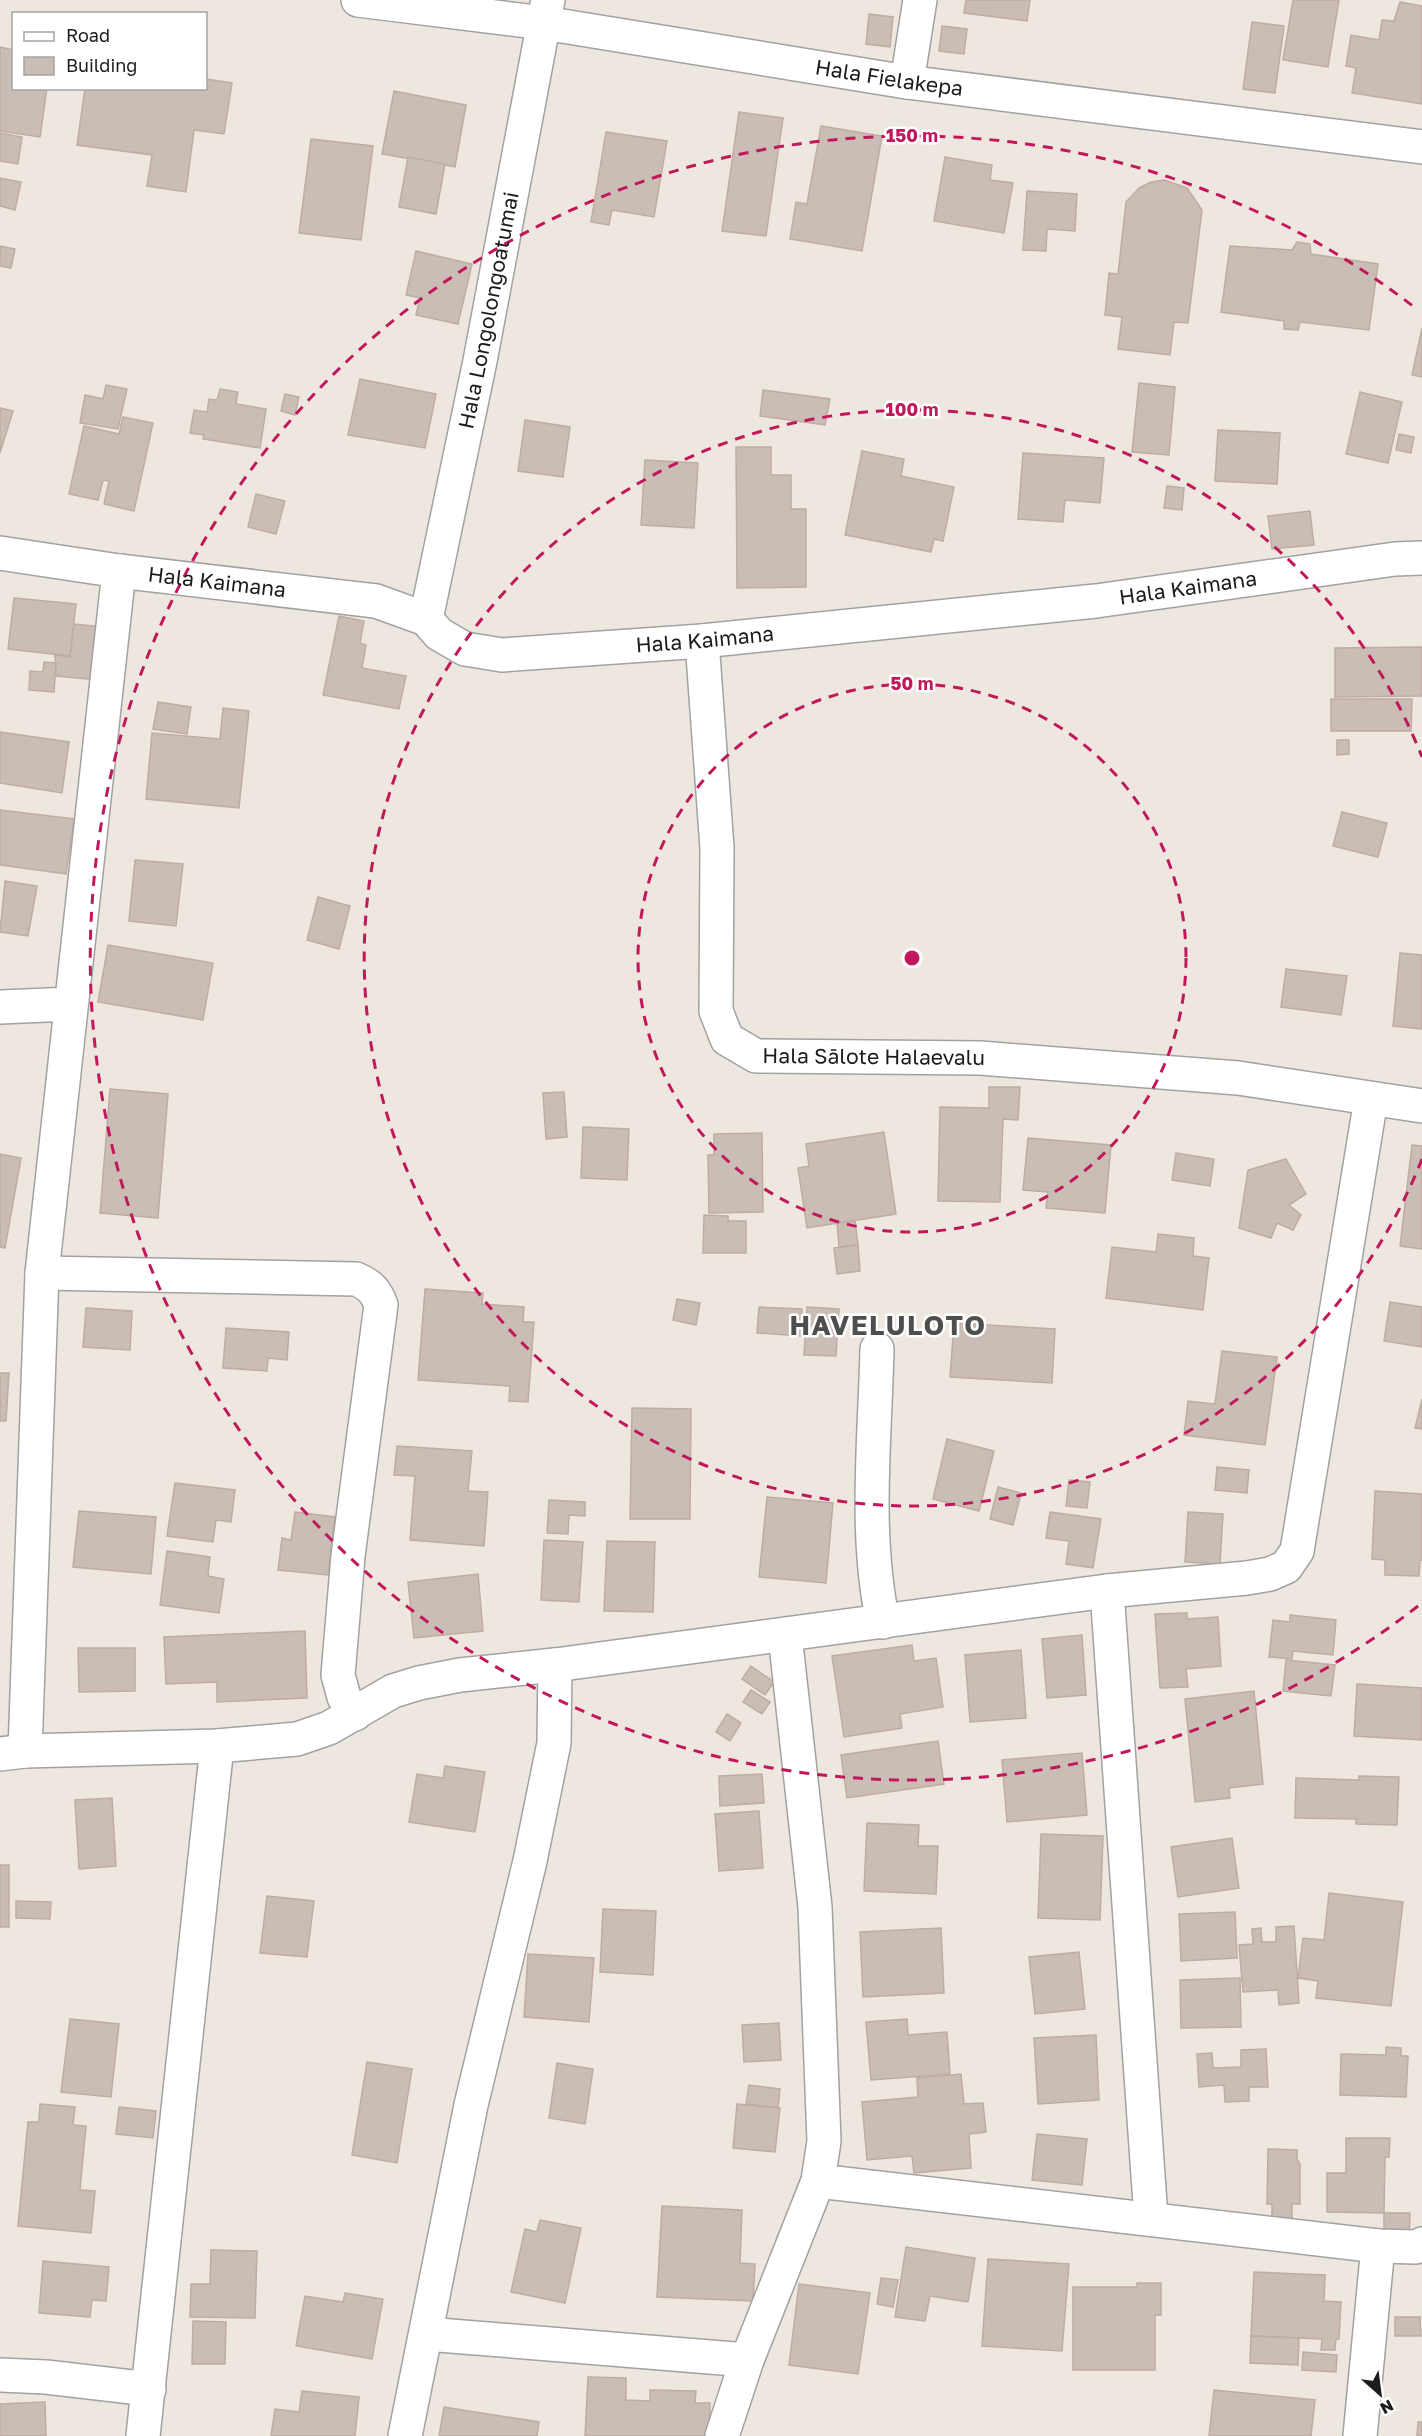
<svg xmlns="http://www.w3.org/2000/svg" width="1422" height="2436" viewBox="0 0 1422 2436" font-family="'Golos Text',sans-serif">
<rect width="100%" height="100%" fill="#ede7df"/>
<g fill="#c9bdb5" stroke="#c0aca1" stroke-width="1.5">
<polygon points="966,0 1030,0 1027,21 964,13"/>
<polygon points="1293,0 1339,0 1328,67 1283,60"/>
<polygon points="1400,2 1422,6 1422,104 1352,93 1356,68 1346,66 1351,35 1379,40 1382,20 1394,21"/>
<polygon points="869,14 893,17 890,47 866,44"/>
<polygon points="1252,22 1284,26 1275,93 1243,89"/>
<polygon points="942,26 967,29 964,54 939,51"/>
<polygon points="0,47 14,50 14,88 47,88 40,137 0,131"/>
<polygon points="206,79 232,83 224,134 194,130 186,192 147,186 152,155 77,145 85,88 206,88"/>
<polygon points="394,91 466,105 455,167 382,154"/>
<polygon points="739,112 783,118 766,236 722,231"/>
<polygon points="821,126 882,136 862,251 790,239 796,202 807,204"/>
<polygon points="606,132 667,141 654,217 612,210 609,225 591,222"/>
<polygon points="0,133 22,137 18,164 0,161"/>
<polygon points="311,139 373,146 361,240 299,233"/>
<polygon points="408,157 445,164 436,214 399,207"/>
<polygon points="945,157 992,165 990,180 1013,183 1004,233 934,221"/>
<polygon points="0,178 21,182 15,210 0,206"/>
<polygon points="1164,180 1187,188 1202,210 1188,323 1174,322 1170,355 1118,349 1122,317 1105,315 1109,273 1118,274 1126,202 1139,188 1151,182"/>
<polygon points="1027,191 1077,194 1075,231 1047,229 1046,251 1023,250"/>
<polygon points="1297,242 1310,244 1311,254 1378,264 1369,330 1300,322 1298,330 1284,329 1284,321 1221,312 1230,246 1292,250"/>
<polygon points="0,246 15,249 11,268 0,266"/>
<polygon points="416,251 472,264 458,324 416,315 420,298 406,295"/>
<polygon points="1422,328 1422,377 1412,375"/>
<polygon points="360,379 436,394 425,448 348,435"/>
<polygon points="1139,383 1175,387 1169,455 1132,452"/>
<polygon points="106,385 127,389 118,429 80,423 85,395 103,399"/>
<polygon points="220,389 238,392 236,404 266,409 260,448 203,439 204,435 190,433 194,410 207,412 209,399 217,400"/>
<polygon points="763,390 830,399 825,425 760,416"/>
<polygon points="1360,392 1402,402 1388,463 1346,454"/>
<polygon points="285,394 299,397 295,415 281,411"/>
<polygon points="0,408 13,411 0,453"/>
<polygon points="123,417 153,423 134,511 104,504 109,481 103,480 98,500 69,494 84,426 119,434"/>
<polygon points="525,420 570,427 563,477 518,471"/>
<polygon points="1218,430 1280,433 1277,484 1215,481"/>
<polygon points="1399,434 1414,437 1411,453 1396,450"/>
<polygon points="736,447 771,447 771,475 791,475 791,509 806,509 806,587 737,588"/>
<polygon points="862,451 904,459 901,476 954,487 943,541 934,539 931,552 845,535"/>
<polygon points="1023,453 1104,458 1100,503 1065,500 1063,522 1018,519"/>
<polygon points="645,460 698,463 694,528 641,525"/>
<polygon points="1167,486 1184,488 1182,510 1164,508"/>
<polygon points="256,494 285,501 276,534 248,527"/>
<polygon points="1310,511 1314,545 1272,549 1268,516"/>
<polygon points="14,598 76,604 70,656 8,649"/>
<polygon points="339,616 364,621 360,643 366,645 362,668 406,676 399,709 323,695"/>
<polygon points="74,624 102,627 97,680 56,676 55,655 70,657"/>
<polygon points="1422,647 1422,696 1335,697 1335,648"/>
<polygon points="44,662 56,663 54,692 29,690 30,671 43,672"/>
<polygon points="1331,699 1412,699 1411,731 1331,731"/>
<polygon points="158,702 191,707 187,734 153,729"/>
<polygon points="223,708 249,711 239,808 146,799 152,733 220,739"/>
<polygon points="0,732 69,742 62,793 0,783"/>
<polygon points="1337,740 1349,740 1349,754 1337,755"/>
<polygon points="0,810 74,819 66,874 0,865"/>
<polygon points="1342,812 1387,823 1378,857 1333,846"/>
<polygon points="135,860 183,864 176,926 129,921"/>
<polygon points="5,881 37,886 28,936 0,932"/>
<polygon points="318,897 350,906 339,949 307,940"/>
<polygon points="108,945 213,963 203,1020 98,1002"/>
<polygon points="1400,953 1422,955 1422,1029 1393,1026"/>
<polygon points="1286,969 1347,976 1341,1015 1281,1007"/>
<polygon points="989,1087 1020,1087 1018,1120 1003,1119 1000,1202 938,1201 940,1107 989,1108"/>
<polygon points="110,1089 168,1094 158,1218 100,1213"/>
<polygon points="564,1092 567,1137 546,1139 543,1093"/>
<polygon points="583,1127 629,1129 627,1180 581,1178"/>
<polygon points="884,1132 896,1214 807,1228 798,1168 809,1166 806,1144"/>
<polygon points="762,1133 763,1212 709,1213 708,1155 714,1155 714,1134"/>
<polygon points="1028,1138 1111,1145 1105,1213 1046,1208 1048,1192 1023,1190"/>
<polygon points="1412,1145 1422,1146 1422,1249 1400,1246"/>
<polygon points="1176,1153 1214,1159 1210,1186 1172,1180"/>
<polygon points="0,1154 21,1158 5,1248 0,1247"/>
<polygon points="1286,1159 1306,1194 1289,1205 1301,1215 1293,1230 1277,1223 1271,1238 1239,1228 1248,1170"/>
<polygon points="704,1215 728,1216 728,1221 746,1221 746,1253 703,1253"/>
<polygon points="855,1221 858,1245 839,1247 837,1223"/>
<polygon points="1158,1234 1194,1238 1193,1256 1209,1258 1203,1310 1106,1298 1112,1247 1156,1252"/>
<polygon points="858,1245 860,1271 837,1274 834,1248"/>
<polygon points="425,1289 483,1293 482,1304 524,1307 523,1322 534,1322 528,1402 509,1401 510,1386 418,1380"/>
<polygon points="677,1299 700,1303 696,1325 673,1320"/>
<polygon points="1390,1302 1422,1307 1422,1347 1384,1341"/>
<polygon points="759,1307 802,1309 801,1336 757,1333"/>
<polygon points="807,1307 839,1309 836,1356 804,1355"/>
<polygon points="86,1308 132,1311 130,1350 83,1347"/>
<polygon points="954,1323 1055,1329 1052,1383 950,1377"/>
<polygon points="226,1328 289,1332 287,1360 268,1358 267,1371 223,1368"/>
<polygon points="1222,1351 1277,1357 1265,1445 1184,1435 1188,1401 1215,1404"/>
<polygon points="0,1373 9,1373 6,1421 0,1421"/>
<polygon points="1422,1399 1422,1429 1415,1428"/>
<polygon points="632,1408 691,1409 690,1519 630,1519"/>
<polygon points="947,1439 994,1451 979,1511 933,1499"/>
<polygon points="397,1446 472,1451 468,1491 488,1492 484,1546 410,1540 415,1476 394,1475"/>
<polygon points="1217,1467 1249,1470 1247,1493 1215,1490"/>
<polygon points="1069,1480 1090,1482 1087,1508 1066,1506"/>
<polygon points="175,1483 235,1490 231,1522 216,1520 213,1542 167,1536"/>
<polygon points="998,1487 1021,1493 1013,1525 990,1519"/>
<polygon points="1375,1491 1422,1494 1422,1560 1420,1560 1419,1576 1385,1575 1385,1560 1372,1559"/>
<polygon points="767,1497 833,1503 826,1583 759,1577"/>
<polygon points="549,1500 585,1502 585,1516 569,1515 568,1534 547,1533"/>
<polygon points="79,1511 156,1517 151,1574 73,1567"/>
<polygon points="295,1512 335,1517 328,1575 278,1570 282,1538 291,1540"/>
<polygon points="1050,1512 1101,1519 1093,1568 1066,1564 1069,1541 1046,1538"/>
<polygon points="1188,1512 1223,1514 1220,1564 1185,1562"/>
<polygon points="544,1540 583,1542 579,1602 541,1600"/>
<polygon points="607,1541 655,1542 653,1612 604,1611"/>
<polygon points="167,1551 210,1557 208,1576 224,1579 219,1613 160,1605"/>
<polygon points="478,1574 483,1631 414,1638 408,1582"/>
<polygon points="1187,1613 1187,1619 1218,1617 1221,1666 1186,1669 1188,1687 1160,1688 1155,1614"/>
<polygon points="1290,1615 1336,1620 1333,1655 1293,1651 1292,1659 1269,1657 1273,1620 1290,1622"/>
<polygon points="305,1631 307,1698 217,1702 217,1682 166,1684 164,1637"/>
<polygon points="1082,1635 1086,1695 1047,1698 1042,1639"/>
<polygon points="912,1645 914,1661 936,1658 943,1707 900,1714 902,1728 844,1737 832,1656"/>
<polygon points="78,1648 135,1648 135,1691 79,1692"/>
<polygon points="1021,1650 1026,1718 970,1722 965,1655"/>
<polygon points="1286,1660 1335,1665 1331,1696 1283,1691"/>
<polygon points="751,1666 774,1682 765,1695 742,1679"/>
<polygon points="1357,1684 1422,1688 1422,1740 1354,1736"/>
<polygon points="751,1690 770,1702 762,1714 743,1702"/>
<polygon points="1254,1691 1263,1784 1229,1788 1230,1798 1195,1802 1185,1699"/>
<polygon points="727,1714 741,1723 730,1741 716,1732"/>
<polygon points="938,1741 944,1784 847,1798 841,1755"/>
<polygon points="1082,1753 1087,1815 1007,1822 1002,1760"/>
<polygon points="445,1766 485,1772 475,1832 409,1822 417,1774 443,1778"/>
<polygon points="762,1774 764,1803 720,1806 719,1776"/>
<polygon points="1359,1776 1399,1777 1397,1825 1356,1824 1356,1819 1295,1818 1296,1778 1359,1780"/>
<polygon points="112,1798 116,1866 79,1869 75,1800"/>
<polygon points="759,1811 763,1868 719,1871 715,1814"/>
<polygon points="867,1823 919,1825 918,1846 938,1846 936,1894 864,1891"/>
<polygon points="1041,1834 1103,1836 1100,1920 1038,1918"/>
<polygon points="1232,1838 1239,1888 1178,1897 1171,1847"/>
<rect x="0" y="1865" width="9" height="62"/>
<polygon points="1329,1893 1403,1902 1391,2006 1316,1998 1318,1981 1298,1978 1303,1938 1324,1940"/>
<polygon points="267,1896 314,1901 307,1957 260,1953"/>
<polygon points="16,1901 51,1902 50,1919 16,1918"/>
<polygon points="603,1909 656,1911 653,1975 600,1972"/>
<polygon points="1235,1912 1237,1958 1181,1961 1179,1914"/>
<polygon points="1294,1926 1299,2003 1279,2005 1278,1990 1243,1992 1239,1945 1253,1944 1252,1929 1261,1928 1262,1942 1276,1942 1276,1927"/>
<polygon points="941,1928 944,1993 863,1997 860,1932"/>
<polygon points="1079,1952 1085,2009 1035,2014 1029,1957"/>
<polygon points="528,1954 594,1958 589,2022 524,2017"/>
<polygon points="1240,1978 1241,2027 1181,2028 1180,1980"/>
<polygon points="70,2019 119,2024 111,2097 61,2092"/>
<polygon points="907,2019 908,2035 947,2032 950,2074 871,2080 866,2022"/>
<polygon points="779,2023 781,2060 744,2062 742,2025"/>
<polygon points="1096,2035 1099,2100 1038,2104 1034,2038"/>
<polygon points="1386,2047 1401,2048 1401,2056 1408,2056 1406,2097 1340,2095 1341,2054 1386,2055"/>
<polygon points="1266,2049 1268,2087 1249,2087 1249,2101 1225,2102 1224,2085 1199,2087 1197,2054 1212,2053 1213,2068 1241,2067 1241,2050"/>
<polygon points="367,2062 412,2069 397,2163 352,2155"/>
<polygon points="557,2063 593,2069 585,2124 549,2118"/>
<polygon points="961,2074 964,2104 983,2103 986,2132 969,2134 971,2168 914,2173 912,2156 867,2160 862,2102 918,2097 917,2078"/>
<polygon points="749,2085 780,2089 778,2108 746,2104"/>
<polygon points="40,2104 75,2107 73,2125 86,2126 80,2190 95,2191 91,2233 18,2226 28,2122 39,2122"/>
<polygon points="737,2104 780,2108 775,2152 733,2148"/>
<polygon points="119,2107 156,2111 153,2138 116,2134"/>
<polygon points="1037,2134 1087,2139 1082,2185 1032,2180"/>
<polygon points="1346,2138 1390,2138 1389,2157 1385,2157 1384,2213 1327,2212 1327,2173 1346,2173"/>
<polygon points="1268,2149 1297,2150 1297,2159 1300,2164 1300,2204 1292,2204 1292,2220 1272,2220 1272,2204 1267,2204"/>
<polygon points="662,2206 742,2210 740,2263 755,2264 753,2301 657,2297"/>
<polygon points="1384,2213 1410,2213 1409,2237 1384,2236"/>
<polygon points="540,2220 581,2228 565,2303 511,2292 525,2229 537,2232"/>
<polygon points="906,2247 975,2258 968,2302 930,2296 925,2321 895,2317"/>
<polygon points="211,2250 257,2251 255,2318 190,2317 191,2284 210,2284"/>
<polygon points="988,2259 1069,2264 1062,2351 982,2346"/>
<polygon points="43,2261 109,2267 106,2301 92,2300 90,2317 39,2313"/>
<polygon points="1254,2272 1325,2275 1324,2301 1341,2302 1339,2339 1336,2339 1335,2350 1321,2350 1322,2339 1251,2336"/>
<polygon points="881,2278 898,2280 893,2307 877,2304"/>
<polygon points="1137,2283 1161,2283 1161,2315 1155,2315 1155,2370 1073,2370 1073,2287 1137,2287"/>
<polygon points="799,2284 870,2293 858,2374 789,2365"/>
<polygon points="345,2293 383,2299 372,2359 296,2346 305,2296 343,2302"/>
<polygon points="1395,2317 1420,2317 1421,2336 1395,2336"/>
<polygon points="193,2321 226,2322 225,2364 192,2364"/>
<polygon points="1251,2336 1299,2338 1298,2365 1250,2363"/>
<polygon points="1303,2352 1337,2355 1336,2372 1302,2370"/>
<polygon points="588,2377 626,2378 626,2400 650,2401 650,2390 696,2391 695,2403 710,2403 709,2436 585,2436"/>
<polygon points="1214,2390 1315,2400 1311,2436 1209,2436"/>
<polygon points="302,2391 359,2397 355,2436 271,2436 275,2409 299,2412"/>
<polygon points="45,2402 46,2436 0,2436 0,2404"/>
<polygon points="444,2407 539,2422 537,2436 439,2436"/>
<polygon points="1418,2422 1422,2422 1422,2436 1417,2436"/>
</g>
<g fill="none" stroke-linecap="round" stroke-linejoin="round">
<g stroke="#a2a2a2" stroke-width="36">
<g id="minor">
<polyline points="907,82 920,0"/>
<path id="s1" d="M0,553L119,571L376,601L426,619L439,634L465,649L502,655L702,641L1096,601L1395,559L1422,558"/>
<path id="s2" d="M426,619L480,361L548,0"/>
<path id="s3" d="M702,641L717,848L716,1011L727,1039L756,1056L980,1058L1238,1078L1422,1106"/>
<polyline points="0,1007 71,1004"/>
<path d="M42,1273L356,1279C370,1285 376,1291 381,1305L348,1556L338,1675L344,1697L355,1714"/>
<path d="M877,1349C875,1438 864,1534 883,1622"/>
<polyline points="1107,1591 1151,2218"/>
<polyline points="25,1751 42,1273 119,571"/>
<polyline points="0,1754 25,1751 217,1746 297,1739 329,1728 393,1691 419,1683 460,1675 555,1665 1107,1591 1247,1578 1270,1574 1286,1567 1297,1551 1371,1099"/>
<polyline points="818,2181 1378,2246 1416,2247 1422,2244"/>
<polyline points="426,2334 747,2360"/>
<polyline points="0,2375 46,2377 149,2389"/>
<polyline points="143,2436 217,1746"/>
<polyline points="405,2436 471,2105 530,1861 554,1743 555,1665"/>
<polyline points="722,2436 747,2360 818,2181 824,2141 815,1907 785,1635"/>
<polyline points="1360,2436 1378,2246"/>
</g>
</g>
<g stroke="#a2a2a2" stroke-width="36">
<g id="tertiary">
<path id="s4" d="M358,0L544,23L907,82L1422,147"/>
</g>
</g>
<use href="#minor" stroke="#fff" stroke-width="33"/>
<use href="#tertiary" stroke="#fff" stroke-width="33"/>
</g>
<g fill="none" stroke="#c2185b" stroke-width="3" stroke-dasharray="10 8">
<circle cx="912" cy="958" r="274"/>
<path d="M1422 1159A548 548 0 1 1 1422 757"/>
<path d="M1418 1606A822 822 0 1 1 1418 310"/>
</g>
<g text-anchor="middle" stroke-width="5" stroke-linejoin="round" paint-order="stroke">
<g font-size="21" fill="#1b1b1b" stroke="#fff">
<text dy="7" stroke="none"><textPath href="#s4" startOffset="537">Hala Fielakepa</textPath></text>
<text dy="7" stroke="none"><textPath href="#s2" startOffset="315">Hala Longolongoatumai</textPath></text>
<text dy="7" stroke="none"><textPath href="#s1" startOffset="219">Hala Kaimana</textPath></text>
<text dy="7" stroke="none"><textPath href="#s1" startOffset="1209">Hala Kaimana</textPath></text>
<text dy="7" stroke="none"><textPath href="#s1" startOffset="723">Hala Kaimana</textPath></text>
<text dy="7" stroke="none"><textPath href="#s3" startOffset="552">Hala Sālote Halaevalu</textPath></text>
</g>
<g font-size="27" font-weight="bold" letter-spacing="1.5" fill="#4e4e4e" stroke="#fff">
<text x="888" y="1335">HAVELULOTO</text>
</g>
</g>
<circle cx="912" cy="958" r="9" fill="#c2185b" stroke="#fff" stroke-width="3"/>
<g font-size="18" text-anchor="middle" font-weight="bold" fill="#c2185b" stroke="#fff" stroke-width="5" stroke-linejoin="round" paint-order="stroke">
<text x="912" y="142">150 m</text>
<text x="912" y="416">100 m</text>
<text x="912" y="690">50 m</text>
</g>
<rect x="12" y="12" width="195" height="78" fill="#ffffff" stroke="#a4a4a4" stroke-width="1.5"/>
<rect x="24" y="32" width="30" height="9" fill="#ffffff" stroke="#a4a4a4" stroke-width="1.5"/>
<text x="66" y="42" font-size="18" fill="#1b1b1b">Road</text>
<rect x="24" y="57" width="30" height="18" fill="#c9bdb5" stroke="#a4a4a4" stroke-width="1.5"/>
<text x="66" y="72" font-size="18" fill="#1b1b1b">Building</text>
<g transform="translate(1380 2394) rotate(152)" stroke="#ffffff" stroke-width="4.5" paint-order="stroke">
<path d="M0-4.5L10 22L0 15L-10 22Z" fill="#1b1b1b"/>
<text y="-9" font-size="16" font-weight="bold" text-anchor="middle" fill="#1b1b1b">N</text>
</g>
</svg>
